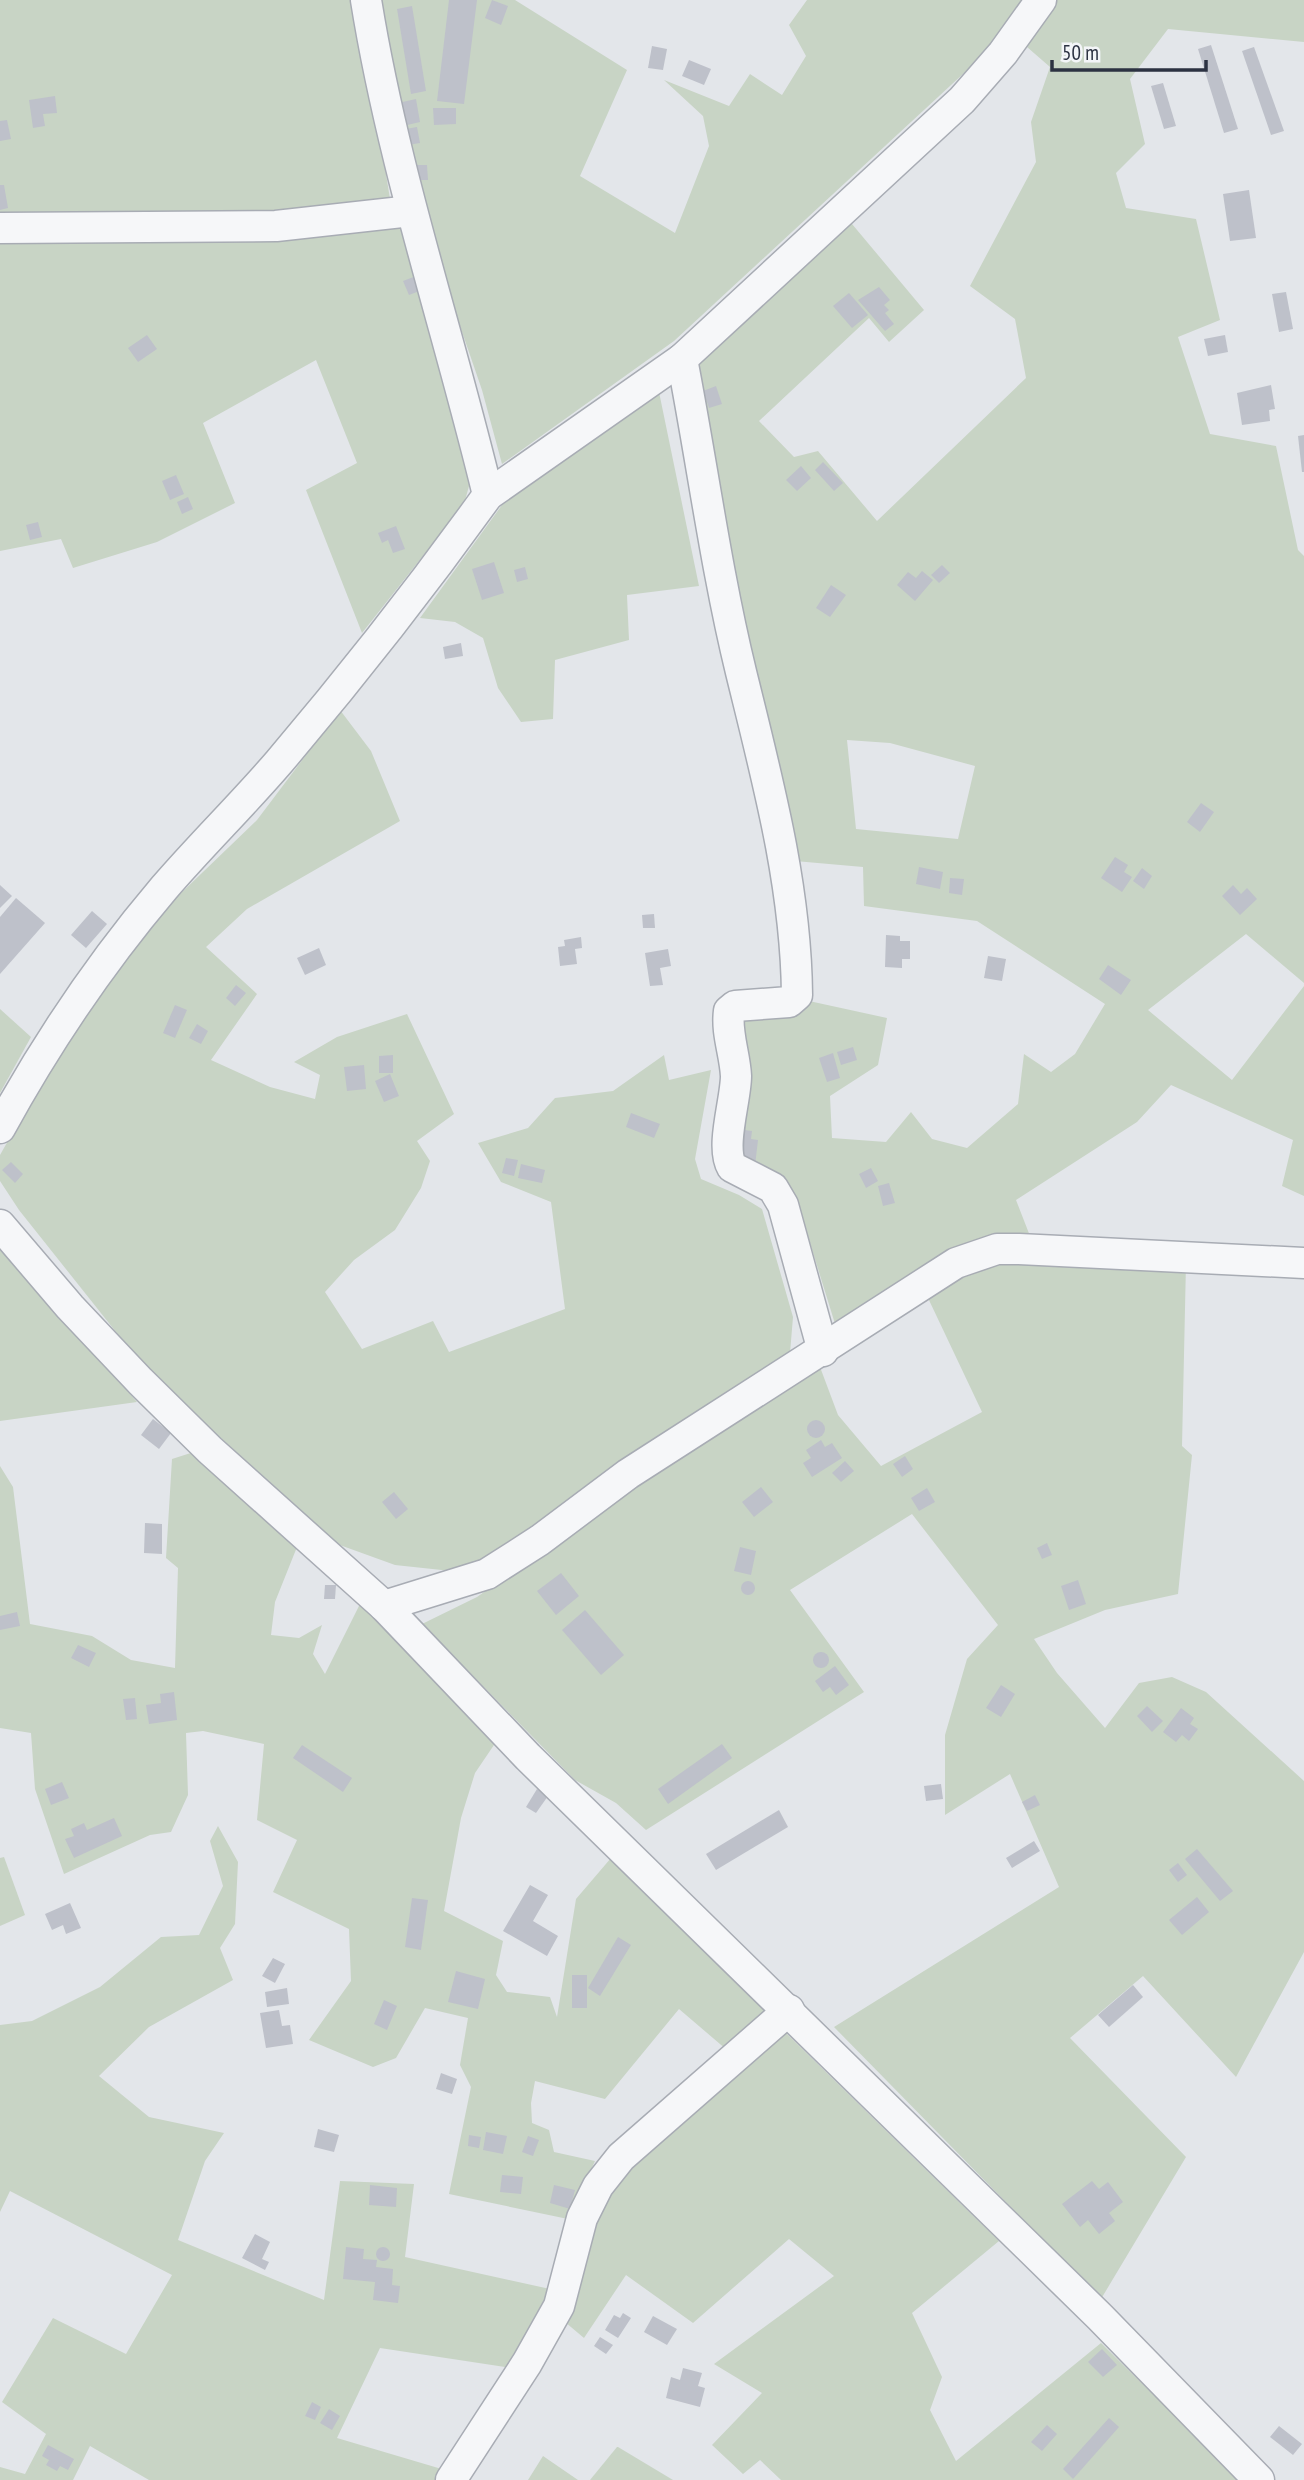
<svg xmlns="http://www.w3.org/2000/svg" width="1304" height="2480" viewBox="0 0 1304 2480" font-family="'PT Sans Narrow',sans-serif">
<rect width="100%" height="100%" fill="#e3e6ea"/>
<g fill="#c8d4c5" fill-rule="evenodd">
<polygon points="0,0 358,0 390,199 281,216 0,220"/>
<polygon points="378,0 515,0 627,70 580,176 675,233 709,146 703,116 664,80 729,106 750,74 782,95 806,56 789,25 807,0 1023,0 1009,26 977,61 674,341 502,464 482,390 425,224"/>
<path d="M1057,0H1304V42L1168,29L1130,79L1145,144L1116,173L1126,208L1196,219L1220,320L1178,337L1210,434L1276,446L1298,550L1304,556V983L1246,934L1148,1010L1232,1080L1304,986V1196L1282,1186L1293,1140L1171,1085L1137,1122L1016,1200L1030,1236L836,1327L806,1230L789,1188L740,1156L736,1017L809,1001L887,1018L878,1065L830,1096L832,1138L886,1142L911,1112L932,1139L967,1148L1018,1104L1024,1054L1051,1072L1075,1054L1105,1004L977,921L864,906L863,867L795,861L689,360L847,218L924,310L889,342L869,318L759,421L794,457L818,451L877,521L1026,378L1015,319L970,286L1036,162L1031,122L1050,67L1027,47ZM847,740L890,743L975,766L958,839L856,829Z"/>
<polygon points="407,223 471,479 464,504 362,633 306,490 357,463 316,360 203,423 235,503 157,542 73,568 61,539 0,551 0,237"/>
<polygon points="659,392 699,586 627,595 629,640 555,660 553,719 521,722 498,688 483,638 455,622 420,618 502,505 567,454"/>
<polygon points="340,710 371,751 400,821 247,909 206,947 257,994 211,1060 270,1087 315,1099 320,1075 294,1062 337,1037 407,1014 454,1114 417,1141 430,1161 421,1188 395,1230 354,1260 325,1292 362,1349 433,1321 449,1352 565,1309 551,1202 501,1182 478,1143 528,1128 555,1098 613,1091 664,1055 669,1080 711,1070 695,1159 701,1179 739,1195 762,1209 793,1317 790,1353 482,1565 451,1571 395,1565 337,1544 147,1371 19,1210 0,1181 0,1155 57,1054 151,922 257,820"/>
<polygon points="0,1009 31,1037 0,1093"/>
<polygon points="0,1244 137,1402 0,1421"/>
<polygon points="1008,1258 1186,1263 1182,1446 1192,1455 1178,1594 1105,1610 1034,1639 1057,1673 1105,1728 1139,1683 1172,1677 1206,1692 1304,1781 1304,1952 1236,2077 1143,1976 1070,2038 1186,2157 1101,2299 834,2027 1059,1887 1010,1774 945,1815 945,1735 967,1659 998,1625 912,1514 790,1590 864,1692 646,1830 616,1803 575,1780 422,1624 477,1597 645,1478 820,1367 838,1415 881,1466 982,1412 928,1298 977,1268"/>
<polygon points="197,1451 297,1547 275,1602 271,1635 299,1638 322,1625 313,1654 325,1674 360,1604 496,1742 475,1773 461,1818 444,1911 503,1941 496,1975 507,1992 550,1997 557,2017 576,1899 611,1858 768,2011 727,2050 679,2009 605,2099 535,2081 531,2103 532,2123 549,2130 554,2152 595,2161 568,2219 449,2194 471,2087 460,2065 468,2018 425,2008 396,2058 373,2067 309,2040 351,1981 349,1929 273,1892 297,1840 257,1820 264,1744 203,1731 186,1733 188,1795 171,1832 150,1835 64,1874 35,1789 31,1733 0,1728 0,1466 13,1487 30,1624 92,1636 131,1660 175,1668 178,1568 166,1558 172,1459"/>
<polygon points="218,1826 238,1862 235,1924 220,1948 233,1980 149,2027 99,2076 149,2117 224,2133 205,2161 178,2240 324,2300 340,2181 414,2184 405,2257 550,2289 546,2311 511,2368 380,2348 337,2438 445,2470 439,2480 149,2480 90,2446 73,2480 0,2480 0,2467 25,2474 46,2434 2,2402 53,2318 126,2354 172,2275 10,2191 0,2212 0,2025 32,2021 100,1987 161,1937 199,1935 223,1886 210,1841"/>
<polygon points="4,1857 25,1915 0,1926 0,1858"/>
<polygon points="786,2033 999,2241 912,2313 942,2377 930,2410 956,2461 1101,2343 1240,2480 781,2480 760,2460 743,2474 712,2445 762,2393 714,2364 834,2276 789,2239 693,2323 626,2275 584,2338 565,2322 596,2219 623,2175"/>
<polygon points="617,2447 618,2447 673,2480 590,2480"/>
<polygon points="543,2456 578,2480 528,2480"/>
</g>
<g fill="#bec1ca">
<polygon points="449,0 477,0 464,104 437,101"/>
<polygon points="492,0 508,6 501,25 485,18"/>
<polygon points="412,6 426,91 411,94 397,9"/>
<polygon points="1211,45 1238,129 1224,133 1198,49"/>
<polygon points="652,46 667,49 663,70 648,68"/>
<polygon points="1254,47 1284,131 1271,135 1242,51"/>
<polygon points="689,60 711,69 704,85 682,76"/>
<polygon points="1163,83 1176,126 1164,129 1151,86"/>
<polygon points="55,96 57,113 43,114 45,126 33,128 29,100"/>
<polygon points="416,99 420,122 403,126 398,103"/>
<polygon points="433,108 456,108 456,124 434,125"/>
<polygon points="7,120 11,139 0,141 0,121"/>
<polygon points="417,127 420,143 408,145 406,129"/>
<polygon points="417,165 427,165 428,180 417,180"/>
<polygon points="0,185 4,185 8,208 0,210"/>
<polygon points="1249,190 1256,238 1230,241 1223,194"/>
<polygon points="416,276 422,290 409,295 403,281"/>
<polygon points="879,287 890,300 884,305 889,310 885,313 894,324 885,331 858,300"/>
<polygon points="1286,292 1293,329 1279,332 1272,294"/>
<polygon points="849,293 868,315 852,328 833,306"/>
<polygon points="147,335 157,349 138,362 128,348"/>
<polygon points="1225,335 1228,352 1208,356 1204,339"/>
<polygon points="1271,385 1275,409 1269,410 1270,421 1242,425 1237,393"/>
<polygon points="716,386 722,404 709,408 703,391"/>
<polygon points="1304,435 1304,472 1302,472 1298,436"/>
<polygon points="823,462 843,483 834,491 815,470"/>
<polygon points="801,466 811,478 797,491 786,480"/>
<polygon points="176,475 184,494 170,500 162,481"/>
<polygon points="188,497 193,509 182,514 177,502"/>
<polygon points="38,522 42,537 30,540 26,525"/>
<polygon points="396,526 405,549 393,553 388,540 382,543 378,533"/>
<polygon points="494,562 504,593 482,600 472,569"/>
<polygon points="942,565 950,573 939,583 931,575"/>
<polygon points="525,567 528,579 517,582 514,570"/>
<polygon points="922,571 933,580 915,601 897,585 908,572 916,578"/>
<polygon points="831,585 846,595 830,617 816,608"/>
<polygon points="461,643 463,656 445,659 443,647"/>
<polygon points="1201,803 1214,812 1200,832 1187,822"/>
<polygon points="1115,857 1128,865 1124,872 1132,877 1122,892 1101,878"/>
<polygon points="919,867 943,872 940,889 916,884"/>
<polygon points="1142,868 1152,876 1144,889 1133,881"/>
<polygon points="950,878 964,879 962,895 949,893"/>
<polygon points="0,885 12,896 0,908"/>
<polygon points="1233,885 1241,894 1247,888 1257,899 1240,915 1222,896"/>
<polygon points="16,898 45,923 0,974 0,917"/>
<polygon points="92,911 107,924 86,948 71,935"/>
<polygon points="654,914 655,928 643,928 642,915"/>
<polygon points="886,935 900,936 900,941 910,941 910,959 902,959 902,968 885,967"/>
<polygon points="581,937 582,948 575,949 577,964 560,966 558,947 565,946 564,940"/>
<polygon points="319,948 326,965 305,975 297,958"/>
<polygon points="668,949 671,966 660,968 663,985 650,986 645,953"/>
<polygon points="988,956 1006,959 1002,981 984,978"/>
<polygon points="1108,965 1131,980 1121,995 1099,979"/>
<polygon points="236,985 246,993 235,1006 226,998"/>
<polygon points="175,1005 187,1010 175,1038 163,1033"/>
<polygon points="197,1024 208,1031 201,1044 189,1038"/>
<polygon points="853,1047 857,1060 841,1065 837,1052"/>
<polygon points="833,1053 840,1078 827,1082 819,1058"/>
<polygon points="393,1055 393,1073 379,1073 379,1056"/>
<polygon points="364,1065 366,1089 347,1091 344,1067"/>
<polygon points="390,1074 399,1096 384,1102 375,1081"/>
<polygon points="631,1113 660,1124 654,1138 626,1127"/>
<polygon points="737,1129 752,1131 751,1139 758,1140 754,1174 734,1157"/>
<polygon points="506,1158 518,1160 514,1176 502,1173"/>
<polygon points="11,1162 23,1174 15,1183 2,1170"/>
<polygon points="521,1164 545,1170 542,1183 518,1178"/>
<polygon points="871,1168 878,1181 866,1188 859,1174"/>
<polygon points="889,1183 895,1203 883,1206 878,1186"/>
<polygon points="153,1419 171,1433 159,1449 141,1435"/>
<circle cx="816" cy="1429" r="9"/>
<polygon points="821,1440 825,1447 832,1443 842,1458 812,1477 803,1463 811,1458 806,1450"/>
<polygon points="905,1456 913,1469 902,1477 893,1464"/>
<polygon points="845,1461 854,1471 841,1482 832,1473"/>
<polygon points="761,1487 773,1502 754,1517 742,1502"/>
<polygon points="927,1488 935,1502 919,1511 911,1498"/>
<polygon points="394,1492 408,1509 396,1519 382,1502"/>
<polygon points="145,1523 162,1524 162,1554 144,1553"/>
<polygon points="1047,1543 1052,1555 1042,1559 1037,1548"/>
<polygon points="740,1547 756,1551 751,1575 734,1571"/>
<polygon points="561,1573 579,1596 556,1615 537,1591"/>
<polygon points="1078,1580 1086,1604 1069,1610 1061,1586"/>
<circle cx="748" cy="1588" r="7"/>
<polygon points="325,1585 336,1585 335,1599 324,1599"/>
<polygon points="585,1610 624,1655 601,1675 562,1630"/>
<polygon points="17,1612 20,1626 0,1630 0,1616"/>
<polygon points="78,1645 96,1653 89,1667 71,1658"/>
<circle cx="821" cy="1660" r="8"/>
<polygon points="835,1666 849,1685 836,1695 830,1687 823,1692 815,1681"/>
<polygon points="1001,1685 1015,1694 1001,1717 986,1708"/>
<polygon points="174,1692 177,1720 149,1724 146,1705 161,1703 160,1694"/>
<polygon points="135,1698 137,1719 126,1720 123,1699"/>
<polygon points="1147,1706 1163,1721 1152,1732 1137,1716"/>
<polygon points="1181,1708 1194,1718 1190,1724 1198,1729 1189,1741 1182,1735 1176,1742 1163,1732"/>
<polygon points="722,1744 732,1758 668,1804 658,1789"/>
<polygon points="302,1745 352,1778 343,1792 293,1758"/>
<polygon points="62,1782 69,1798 51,1805 45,1789"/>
<polygon points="941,1784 943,1799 926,1801 924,1786"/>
<polygon points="537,1789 548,1796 536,1813 526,1807"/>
<polygon points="1035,1795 1040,1805 1027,1811 1022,1802"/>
<polygon points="779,1810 788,1827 716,1870 706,1854"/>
<polygon points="114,1818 122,1836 74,1858 65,1839 74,1836 71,1829 84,1823 87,1830"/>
<polygon points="1034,1841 1040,1851 1012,1868 1006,1858"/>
<polygon points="1197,1849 1233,1891 1220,1901 1185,1859"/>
<polygon points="1178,1863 1187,1875 1178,1882 1169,1870"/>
<polygon points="530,1885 548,1895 533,1921 558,1936 547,1956 503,1931"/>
<polygon points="1197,1897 1209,1912 1182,1935 1169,1920"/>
<polygon points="412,1898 428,1900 421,1950 405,1947"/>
<polygon points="70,1903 81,1928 66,1934 63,1925 52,1930 45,1914"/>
<polygon points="618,1937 631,1945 600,1996 588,1988"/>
<polygon points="273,1958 285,1964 275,1983 262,1976"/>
<polygon points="456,1971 485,1979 478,2009 448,2002"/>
<rect x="572" y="1975" width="15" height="33"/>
<polygon points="1133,1985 1143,1997 1109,2027 1098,2015"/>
<polygon points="287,1988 289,2004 267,2007 265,1992"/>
<polygon points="384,2000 397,2006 387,2030 374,2024"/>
<polygon points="279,2010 282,2026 290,2025 293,2044 266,2048 260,2013"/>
<polygon points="441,2073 457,2079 452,2094 436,2089"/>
<polygon points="318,2129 339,2135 334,2152 314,2147"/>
<polygon points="486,2132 507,2136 503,2154 483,2150"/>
<polygon points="469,2135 481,2137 479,2148 468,2146"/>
<polygon points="528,2136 539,2140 533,2156 522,2152"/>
<polygon points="502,2175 523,2177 521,2194 500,2192"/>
<polygon points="1092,2181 1099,2189 1108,2182 1123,2202 1109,2213 1115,2221 1099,2234 1088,2220 1080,2227 1062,2204"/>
<polygon points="370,2185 397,2188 396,2207 369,2205"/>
<polygon points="554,2185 575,2190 570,2209 550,2203"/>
<polygon points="255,2234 270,2242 262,2259 269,2262 265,2270 242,2258"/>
<circle cx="383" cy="2254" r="7"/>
<polygon points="346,2247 364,2249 363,2259 377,2260 376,2267 393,2269 392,2285 400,2286 398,2303 373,2300 375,2282 343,2279"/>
<polygon points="623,2313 631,2318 618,2338 605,2330 614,2315 620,2318"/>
<polygon points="653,2316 677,2329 667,2345 644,2332"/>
<polygon points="600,2337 613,2345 606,2354 594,2346"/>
<polygon points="1102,2349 1117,2365 1103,2377 1088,2362"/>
<polygon points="683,2368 702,2373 698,2386 705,2388 700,2407 666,2398 671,2377 680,2380"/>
<polygon points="312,2402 321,2407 315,2420 305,2416"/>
<polygon points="329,2409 340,2416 332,2430 320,2423"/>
<polygon points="1109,2418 1119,2427 1073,2479 1063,2469"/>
<polygon points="1047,2425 1057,2434 1042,2451 1031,2442"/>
<polygon points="1279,2426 1302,2444 1293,2455 1270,2437"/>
<polygon points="48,2445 74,2459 68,2470 60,2466 57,2471 46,2465 49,2460 42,2456"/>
</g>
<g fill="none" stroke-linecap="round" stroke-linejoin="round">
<g stroke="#a8acb4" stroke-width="33">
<g id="minor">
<polyline points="0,228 276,226 411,211"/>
<path d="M682,359C702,462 716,570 741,672C767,778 796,885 797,995L789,1002L735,1006L729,1011C726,1033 735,1054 736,1076C736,1100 720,1147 732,1167L773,1188L783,1205L823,1351"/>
<polyline points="488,495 682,359 962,100 1003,53 1041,0"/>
<path d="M0,1128C46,1044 102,961 164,888C201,845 242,805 279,762C352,676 422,587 488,495C448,329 393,168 366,0"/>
<polyline points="0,1225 70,1307 140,1381 210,1450 384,1606 528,1757 1100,2317 1259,2480"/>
<polyline points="384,1606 487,1574 540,1540 628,1474 956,1263 997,1249 1019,1249 1304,1263"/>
<polyline points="451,2480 527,2363 559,2306 582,2218 598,2186 621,2157 789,2010"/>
</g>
</g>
<use href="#minor" stroke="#f6f7f9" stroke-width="30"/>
</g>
<path d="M1052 60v10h154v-10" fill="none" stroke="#2c3242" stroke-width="3.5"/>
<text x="1062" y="60" font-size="21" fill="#2c3242" stroke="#f3f5f8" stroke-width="5" paint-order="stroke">50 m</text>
</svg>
